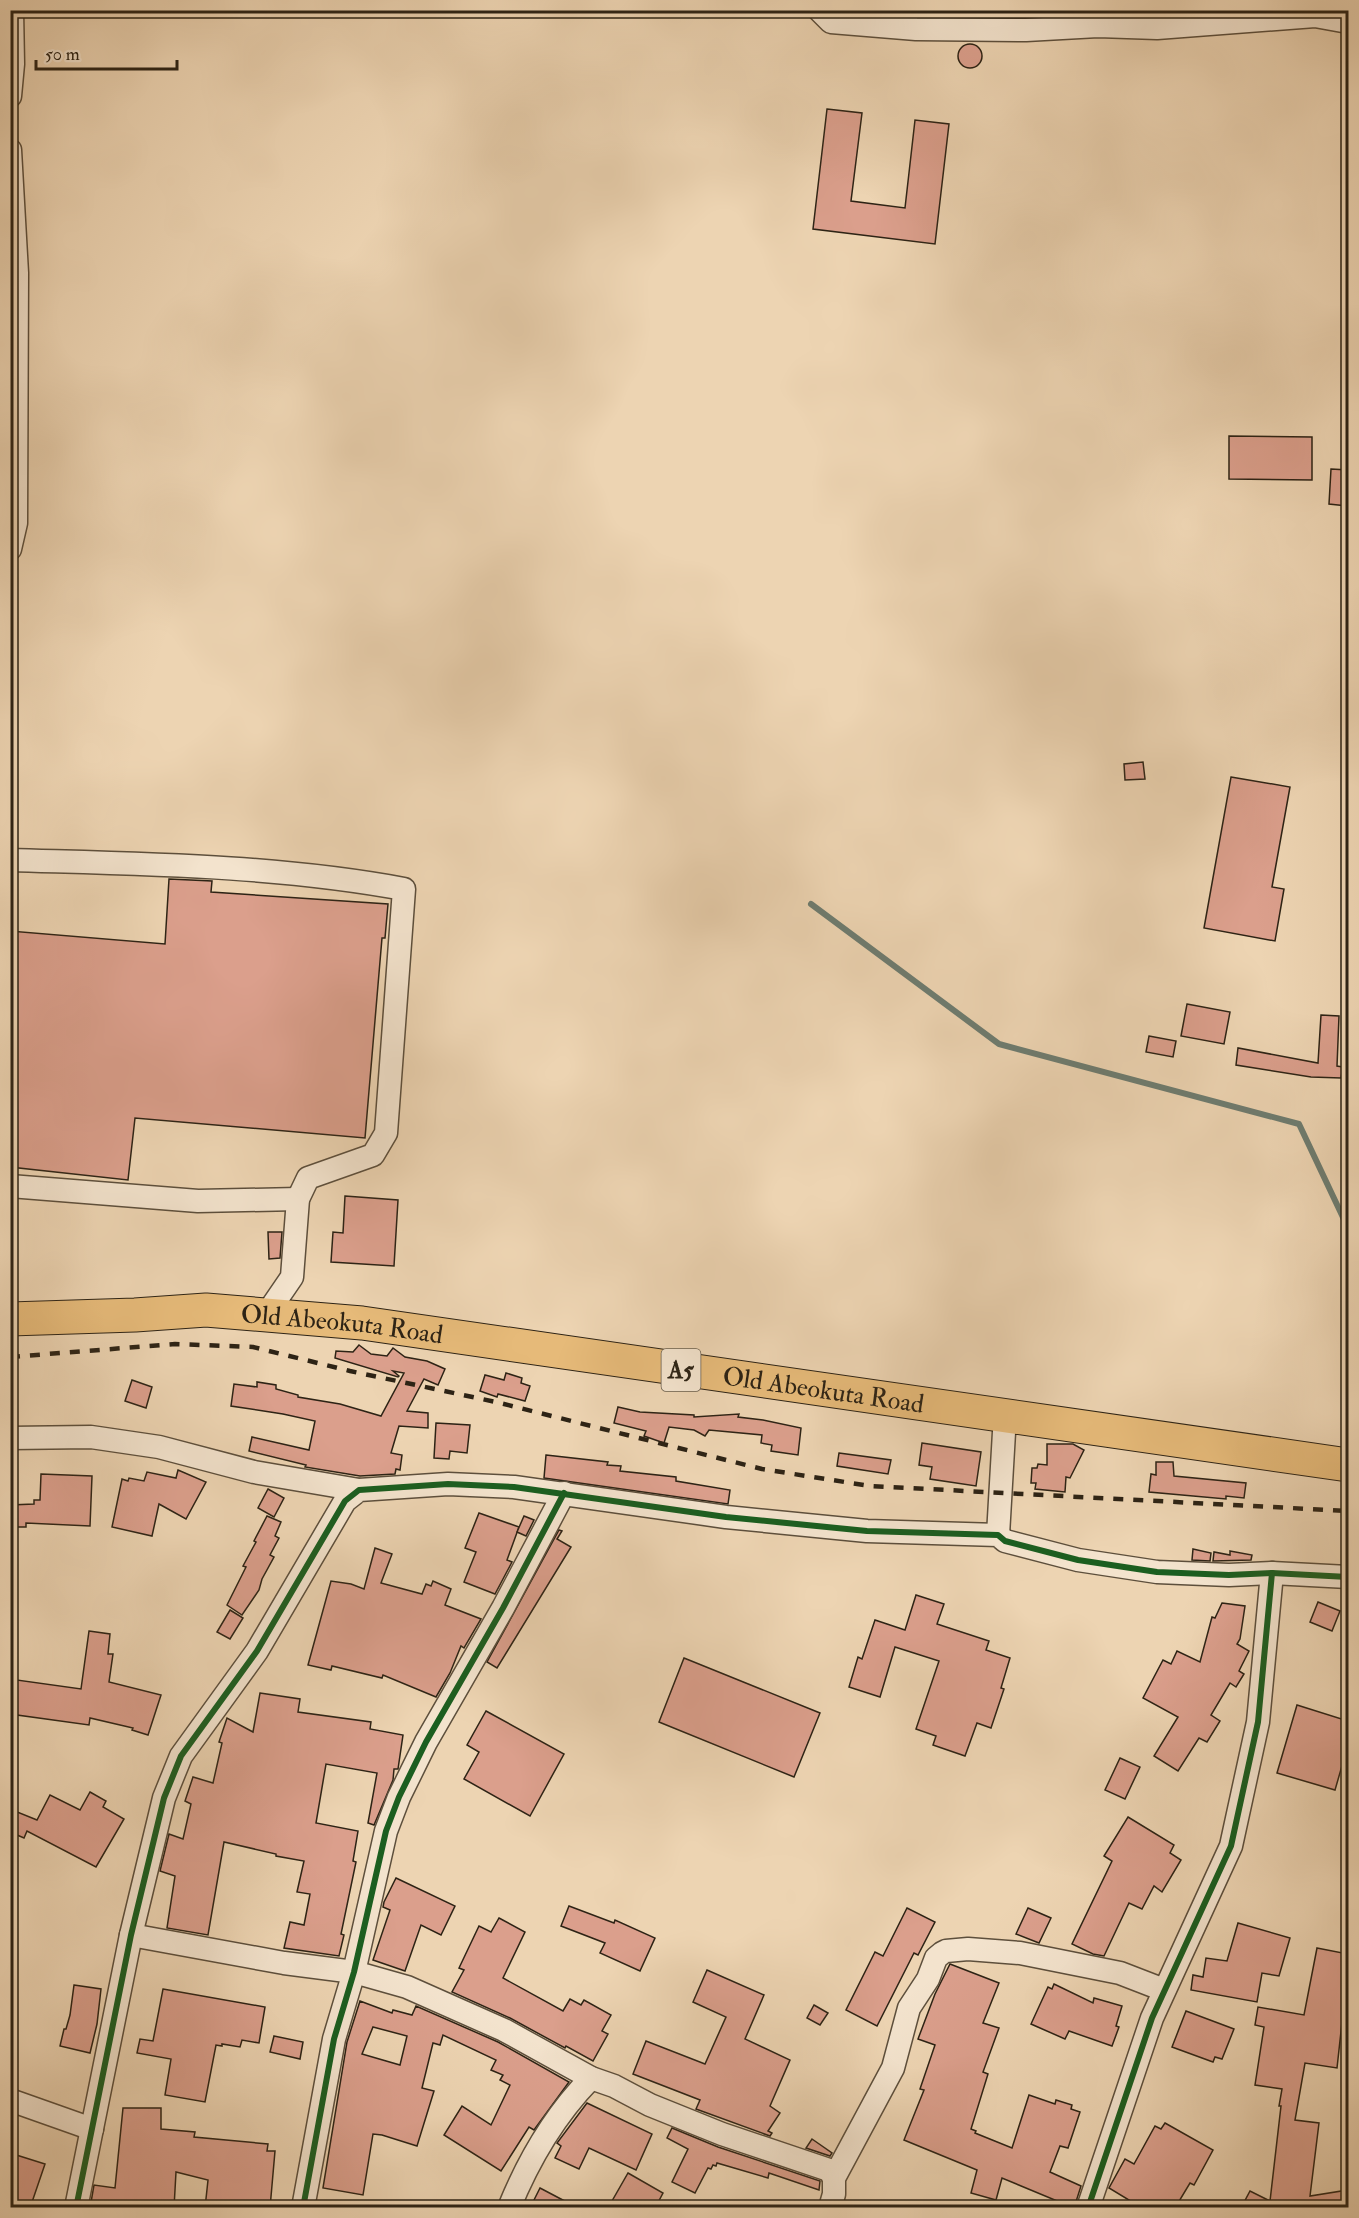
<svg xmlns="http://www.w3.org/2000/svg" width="1359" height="2218" viewBox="0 0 1359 2218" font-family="'IM FELL Double Pica',serif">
<rect width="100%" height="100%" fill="#edd4b2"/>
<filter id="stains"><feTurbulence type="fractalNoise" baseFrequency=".00333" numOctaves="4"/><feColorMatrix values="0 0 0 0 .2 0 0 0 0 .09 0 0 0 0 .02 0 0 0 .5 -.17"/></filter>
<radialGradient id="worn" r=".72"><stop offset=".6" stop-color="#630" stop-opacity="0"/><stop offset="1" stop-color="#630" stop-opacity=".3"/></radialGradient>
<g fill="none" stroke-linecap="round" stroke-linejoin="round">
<polyline stroke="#6e7c70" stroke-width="6" points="811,904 999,1044 1299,1124 1348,1228"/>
</g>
<g fill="#db9f8c" stroke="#2d2315" stroke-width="1.5" fill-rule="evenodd">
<circle cx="970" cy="56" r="12"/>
<polygon points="827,109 862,113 851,201 905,208 915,120 949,124 935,244 813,229"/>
<polygon points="1229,436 1312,437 1312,480 1229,479"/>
<polygon points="1331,469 1348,470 1347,506 1329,504"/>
<polygon points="1143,762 1145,779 1125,780 1124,764"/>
<polygon points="1231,777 1290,787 1272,887 1284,889 1275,941 1204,928"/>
<polygon points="169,879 212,881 211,892 388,904 385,938 382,938 365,1138 135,1118 128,1180 10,1167 10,931 165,944"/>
<polygon points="1187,1004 1230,1012 1224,1044 1181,1036"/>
<polygon points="1321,1015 1339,1016 1337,1066 1343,1067 1341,1078 1311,1077 1236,1065 1238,1048 1318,1063"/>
<polygon points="1149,1036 1176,1041 1173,1057 1146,1052"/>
<polygon points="345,1196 398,1200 394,1266 331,1262 333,1232 343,1233"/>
<polygon points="268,1232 282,1232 280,1258 269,1259"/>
<polygon points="359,1345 371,1354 387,1356 393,1348 405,1357 427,1361 445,1369 438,1385 424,1379 407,1411 428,1413 428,1428 399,1426 391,1453 402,1455 400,1470 396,1469 395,1474 360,1476 305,1467 306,1465 249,1451 252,1437 309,1450 315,1421 283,1414 231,1406 234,1384 257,1387 257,1382 276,1385 276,1389 298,1395 298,1397 340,1404 381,1416 404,1373 393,1371 399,1376 398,1377 335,1358 336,1351 353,1352"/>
<polygon points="506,1373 522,1378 521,1383 530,1386 525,1401 498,1394 497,1397 480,1391 485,1375 504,1380"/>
<polygon points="132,1380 152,1387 146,1408 125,1401"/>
<polygon points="618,1407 640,1412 694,1415 694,1417 739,1414 738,1417 763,1420 801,1428 798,1455 771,1451 772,1445 761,1443 762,1435 709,1430 705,1436 694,1430 669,1427 664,1443 644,1436 646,1431 614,1423"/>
<polygon points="436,1423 470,1425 467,1453 450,1451 449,1459 434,1458"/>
<polygon points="922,1443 981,1452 976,1486 930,1479 932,1467 919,1465"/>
<polygon points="1047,1444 1073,1444 1084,1450 1070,1478 1066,1477 1065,1492 1035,1489 1036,1483 1031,1483 1032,1468 1037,1468 1038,1464 1047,1465"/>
<polygon points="839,1453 891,1460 888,1474 837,1466"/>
<polygon points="546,1455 608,1462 607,1465 621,1466 620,1471 676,1477 676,1481 730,1490 728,1504 544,1478"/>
<polygon points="1156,1462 1173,1462 1174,1476 1246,1483 1244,1498 1226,1496 1226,1499 1149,1492 1151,1474 1156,1475"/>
<polygon points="178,1470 206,1482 186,1519 159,1504 152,1536 112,1527 122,1479 128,1481 129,1478 144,1481 147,1472 176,1478"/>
<polygon points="41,1474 92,1476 90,1526 26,1523 26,1527 10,1527 10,1505 34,1504 34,1500 40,1500"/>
<polygon points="268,1489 284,1498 274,1517 258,1508"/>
<polygon points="479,1513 519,1527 507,1560 512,1562 495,1594 464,1582 476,1552 465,1548"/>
<polygon points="267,1516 281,1522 275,1536 279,1538 270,1555 274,1557 262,1579 259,1590 242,1615 227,1605 246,1567 243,1566 256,1542 254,1541"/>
<polygon points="524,1516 534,1520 526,1536 517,1532"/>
<polygon points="559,1530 562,1531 557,1539 571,1547 497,1668 487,1662"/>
<polygon points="375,1548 392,1554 381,1583 422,1594 426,1584 431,1586 433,1581 451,1589 445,1605 481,1619 464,1648 461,1646 450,1673 436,1697 383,1675 382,1678 332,1666 331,1670 308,1665 331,1581 351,1584 364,1589"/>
<polygon points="1193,1549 1211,1553 1210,1561 1192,1560"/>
<polygon points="1230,1551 1252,1555 1251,1560 1213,1561 1214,1552 1230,1555"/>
<polygon points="916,1595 944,1604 937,1624 989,1641 986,1650 1010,1658 1001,1688 1004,1689 991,1728 977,1723 965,1756 933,1745 936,1736 916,1729 939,1661 895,1647 880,1697 849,1687 858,1657 862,1659 875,1620 905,1630"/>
<polygon points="1318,1602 1340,1611 1332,1631 1310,1622"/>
<polygon points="1222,1603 1245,1606 1240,1639 1237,1644 1249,1651 1239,1671 1244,1674 1236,1687 1230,1683 1211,1715 1220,1721 1207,1742 1199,1738 1178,1771 1154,1756 1178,1717 1143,1698 1163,1660 1171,1664 1177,1651 1200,1662 1212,1617 1215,1618"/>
<polygon points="230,1610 243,1618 230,1639 217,1632"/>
<polygon points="89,1631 110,1634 108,1654 113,1654 109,1682 161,1695 148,1735 132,1730 133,1728 90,1718 89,1725 10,1714 10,1679 81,1689"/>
<polygon points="684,1658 820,1713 794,1777 659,1722"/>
<polygon points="260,1693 300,1699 298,1712 371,1722 370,1729 403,1735 398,1769 394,1769 393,1780 374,1825 368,1823 377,1773 326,1764 316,1823 358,1831 353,1861 356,1862 341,1934 344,1935 339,1956 284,1948 290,1922 304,1925 310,1894 297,1892 304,1861 276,1856 276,1854 224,1842 208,1935 167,1928 175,1876 160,1871 169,1834 183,1839 191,1804 185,1801 193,1777 213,1783 222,1743 219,1742 227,1718 253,1732"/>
<polygon points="1297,1705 1348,1721 1348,1745 1335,1790 1277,1773"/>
<polygon points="486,1711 564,1754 530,1816 464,1779 479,1752 467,1745"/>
<polygon points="1120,1758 1140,1767 1125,1799 1105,1790"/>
<polygon points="90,1792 106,1801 103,1807 124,1819 96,1867 27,1831 24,1838 10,1832 10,1809 37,1820 50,1795 80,1810"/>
<polygon points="1128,1817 1174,1845 1170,1853 1181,1860 1162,1892 1154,1886 1142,1909 1129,1903 1104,1956 1093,1954 1072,1944 1112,1861 1104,1856"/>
<polygon points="396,1878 455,1906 441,1935 421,1925 405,1971 373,1960 390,1910 383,1907 384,1902"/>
<polygon points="569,1906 614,1923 615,1920 655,1938 640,1971 600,1953 605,1943 561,1926"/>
<polygon points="907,1908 935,1922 918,1955 914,1953 877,2026 846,2010 875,1952 883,1956"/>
<polygon points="1028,1908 1051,1918 1039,1943 1016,1934"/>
<polygon points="499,1918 525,1932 503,1978 563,2011 570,1999 581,2005 584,2000 611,2015 602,2031 608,2034 593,2061 566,2046 565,2048 510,2018 452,1992 464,1970 459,1968 479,1926 491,1932"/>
<polygon points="1238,1923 1290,1938 1279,1976 1262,1973 1257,2002 1191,1990 1193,1975 1203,1977 1206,1958 1227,1961"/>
<polygon points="1317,1948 1348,1954 1348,1989 1346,2005 1344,2004 1337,2068 1305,2063 1295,2120 1319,2123 1310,2196 1348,2190 1348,2208 1241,2208 1250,2191 1270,2201 1281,2106 1279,2106 1282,2089 1255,2085 1264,2027 1255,2025 1258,2007 1304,2015"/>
<polygon points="950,1964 999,1983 983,2023 999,2028 983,2072 988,2074 971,2129 976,2131 975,2133 1012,2148 1029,2095 1055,2104 1056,2100 1072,2105 1071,2109 1080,2112 1068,2148 1060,2146 1050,2172 1081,2186 1074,2208 1002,2178 996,2200 971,2193 977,2170 904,2140 924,2090 920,2089 935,2045 918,2039 935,1994"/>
<polygon points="707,1970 764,1995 745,2039 790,2060 770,2106 780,2113 768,2131 772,2133 770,2136 696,2109 700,2100 633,2074 646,2041 705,2064 726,2017 693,2002"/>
<polygon points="1054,1984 1093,2003 1094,1998 1122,2006 1116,2026 1119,2027 1112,2046 1069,2031 1065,2039 1031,2024 1048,1987 1052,1989"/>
<polygon points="74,1985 101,1989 97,2024 90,2053 60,2046 64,2029 66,2029 70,2015"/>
<polygon points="163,1989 265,2007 259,2043 242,2040 240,2047 222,2044 222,2046 216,2045 205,2102 165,2095 171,2059 137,2053 140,2039 153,2041"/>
<path d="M360,2001L392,2013L393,2010L412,2015L416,2006L498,2042L569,2082L534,2130L529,2127L501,2171L444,2135L462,2106L491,2125L510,2085L500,2080L503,2075L491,2070L496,2060L443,2035L440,2045L433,2043L422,2088L434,2091L417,2146L382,2135L373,2134L363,2195L323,2188L347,2042ZM373,2027L407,2036L400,2065L362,2054Z"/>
<polygon points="814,2005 828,2013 820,2025 807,2018"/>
<polygon points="1186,2011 1234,2029 1222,2059 1215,2057 1213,2062 1172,2047"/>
<polygon points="274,2036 303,2042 300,2059 270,2052"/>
<polygon points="587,2103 652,2134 636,2170 589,2148 579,2169 555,2158 561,2146 557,2143"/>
<polygon points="123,2108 161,2108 161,2129 195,2132 194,2137 268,2144 267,2151 275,2151 270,2208 205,2208 208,2180 176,2172 174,2208 90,2208 94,2185 115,2188"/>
<polygon points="1165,2123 1213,2150 1194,2185 1190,2183 1175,2208 1142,2208 1109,2188 1125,2159 1134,2164 1155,2126 1161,2129"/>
<polygon points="672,2128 718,2147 820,2181 819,2190 769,2173 768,2178 717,2163 716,2166 713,2165 711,2169 708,2168 695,2193 672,2182 688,2149 667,2138"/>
<polygon points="812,2139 832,2153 830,2156 806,2148"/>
<polygon points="10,2153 45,2164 30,2208 10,2208"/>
<polygon points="628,2173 663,2193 655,2208 608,2208"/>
<polygon points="540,2188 578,2208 530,2208"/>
</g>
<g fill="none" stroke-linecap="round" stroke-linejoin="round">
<g stroke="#5d4f3c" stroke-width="25">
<g id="minor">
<polyline points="819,10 831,22 916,29 1026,30 1098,26 1157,28 1315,16 1348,22"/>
<polyline points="10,96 13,64 12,10"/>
<polyline points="10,150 17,273 16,523 10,549"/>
<path d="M10,860C142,864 274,865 404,889L386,1133L373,1155L308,1178L298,1199L292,1277L266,1315"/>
<polyline points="10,1186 198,1201 298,1199"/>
<polyline points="10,1438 91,1437 159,1447 254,1472 359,1490"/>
<polyline points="998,1535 1005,1415"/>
<polyline points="131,1935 284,1963 354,1972 407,1987 504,2030 591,2078 614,2086 650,2105 722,2134 829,2170 834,2178"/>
<polyline points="10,2100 92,2129"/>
<polyline points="76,2208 131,1935 164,1798 181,1756 257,1651 345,1501 359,1490 448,1484 514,1487 726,1517 867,1531 998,1535 1005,1541 1078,1560 1157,1572 1229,1575 1272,1573 1348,1577"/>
<polyline points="303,2208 334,2039 354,1972 386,1831 399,1797 426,1742 503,1608 564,1493"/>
<path d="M509,2208C528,2161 556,2114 591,2078"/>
<polyline points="830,2208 834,2194 834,2178 893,2068 909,2008 928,1979 936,1958 942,1953 946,1951 968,1949 1020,1953 1120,1973 1164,1990"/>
<polyline points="1088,2208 1152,2018 1231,1846 1258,1722 1272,1573"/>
</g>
</g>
<g stroke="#2d2315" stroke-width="35">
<g id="highway">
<path id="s1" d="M10,1319L135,1315L206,1310L362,1323L1348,1465"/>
</g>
</g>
<use href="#minor" stroke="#f3e3cd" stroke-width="22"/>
<use href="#highway" stroke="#e6ba79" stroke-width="33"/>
<polyline stroke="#2d2315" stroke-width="4.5" stroke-dasharray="10 10" stroke-linecap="butt" points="10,1357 175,1344 253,1347 350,1371 496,1402 762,1469 870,1486 1348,1511"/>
<g stroke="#f3e3cd" stroke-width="10">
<g id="cycleway">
<polyline points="76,2208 131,1935 164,1798 181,1756 257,1651 345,1501 359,1490 448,1484 514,1487 726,1517 867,1531 998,1535 1005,1541 1078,1560 1157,1572 1229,1575 1272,1573 1348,1577"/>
<polyline points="303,2208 334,2039 354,1972 386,1831 399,1797 426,1742 503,1608 564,1493"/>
<polyline points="1088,2208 1152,2018 1231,1846 1258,1722 1272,1573"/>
</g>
</g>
<use href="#cycleway" stroke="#1b5e20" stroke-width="6"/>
</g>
<g text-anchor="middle" stroke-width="4.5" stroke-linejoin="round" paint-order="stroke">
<rect fill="#f3e3cd" stroke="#685d4c" stroke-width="1.5" x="661.5" y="1349" width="39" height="42" rx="4.5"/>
<g font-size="24" font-weight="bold" fill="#2d2315">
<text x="681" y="1378">A5</text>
</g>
<g font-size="26" fill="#2d2315" stroke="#f3e3cd">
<text dy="9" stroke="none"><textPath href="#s1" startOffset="333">Old Abeokuta Road</textPath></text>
<text dy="9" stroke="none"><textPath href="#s1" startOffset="819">Old Abeokuta Road</textPath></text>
</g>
</g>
<rect width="1359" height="2218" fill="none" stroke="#edd4b2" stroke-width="36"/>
<rect x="12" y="12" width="1335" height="2194" fill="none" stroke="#2d2315" stroke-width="3"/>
<rect x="18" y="18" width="1323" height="2182" fill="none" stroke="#2d2315" stroke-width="1.5"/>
<path d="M36 60v9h141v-9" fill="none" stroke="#2d2315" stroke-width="3"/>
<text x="45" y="60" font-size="18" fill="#2d2315" stroke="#f3e3cd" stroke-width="4.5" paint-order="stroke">50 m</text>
<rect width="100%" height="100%" filter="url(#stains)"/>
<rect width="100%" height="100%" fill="url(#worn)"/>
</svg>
